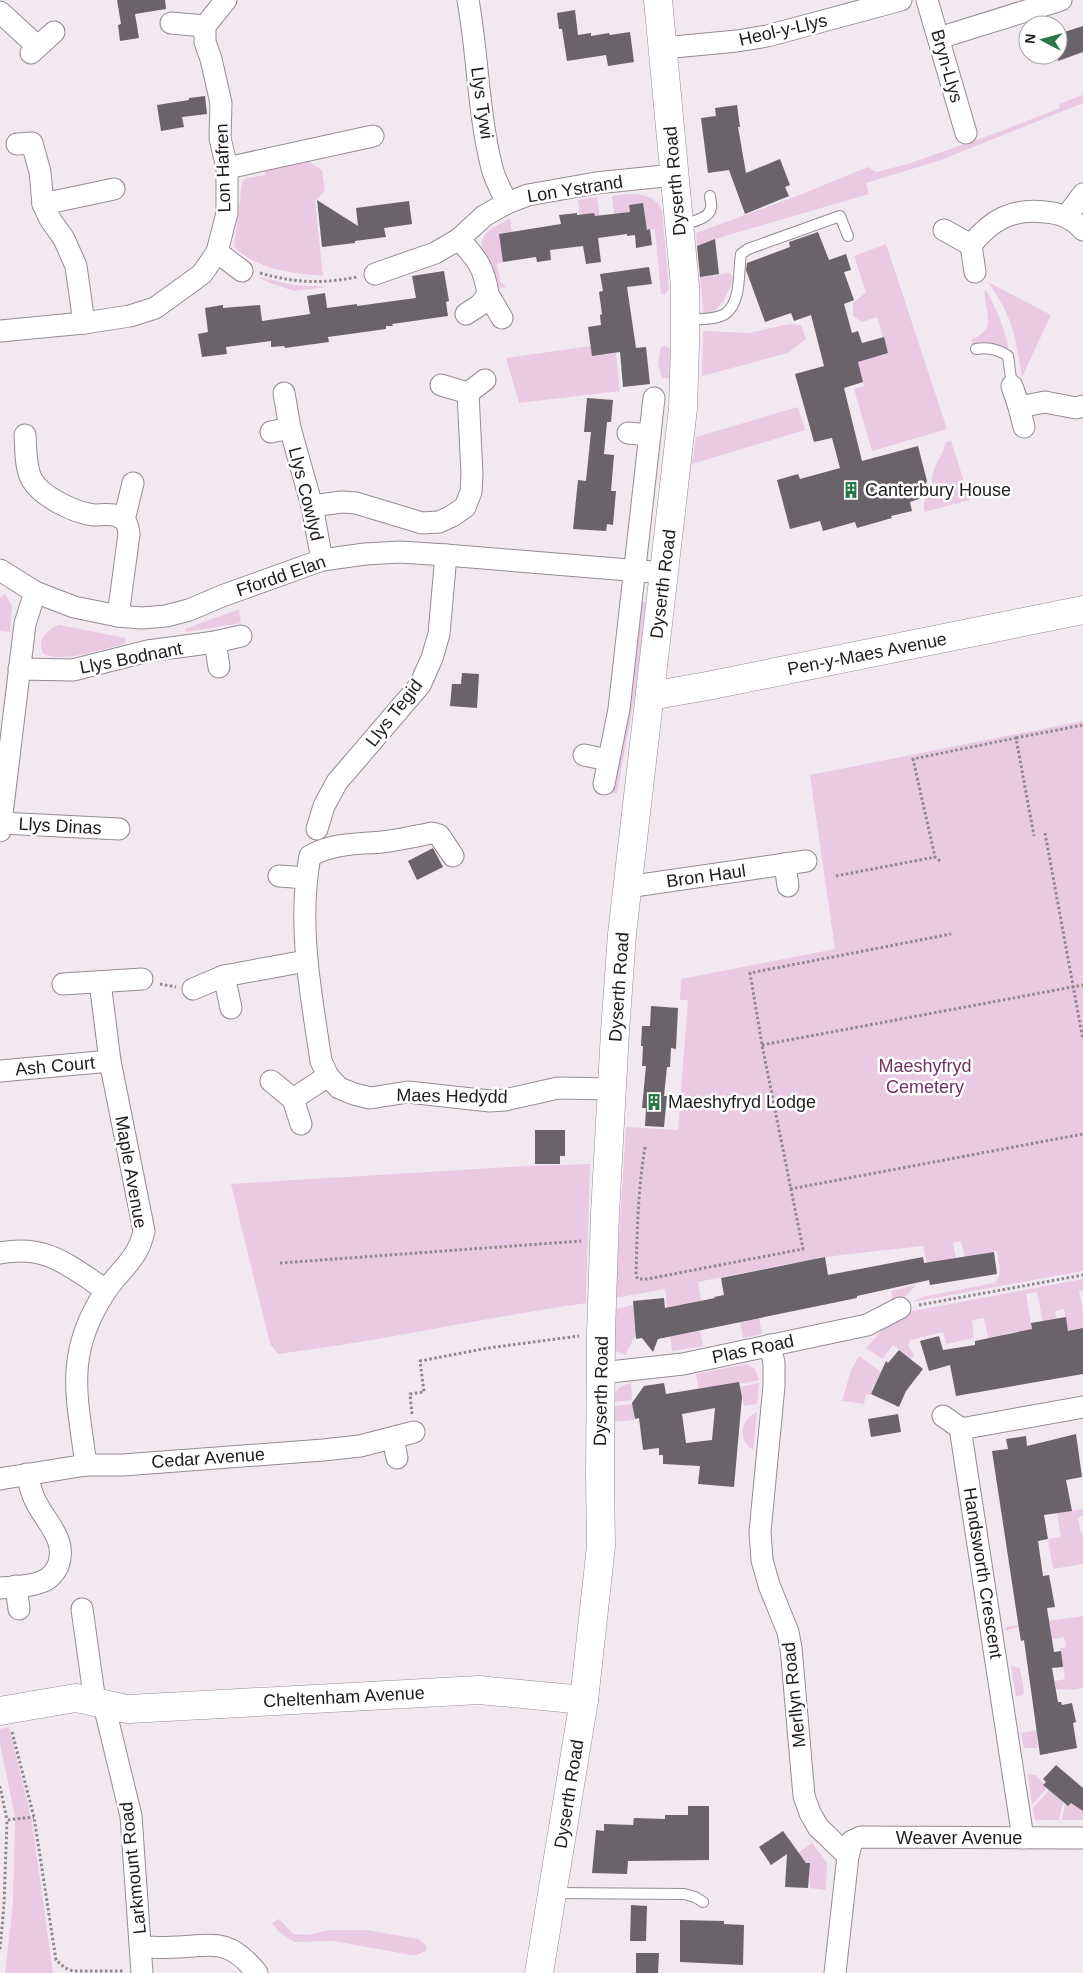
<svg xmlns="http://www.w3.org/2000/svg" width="1083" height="1973" viewBox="0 0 1083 1973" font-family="Arial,sans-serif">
<rect width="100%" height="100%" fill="#f2e9f0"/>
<g fill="#eac9e3">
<polygon points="1083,95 1083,103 941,160 866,183 869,194 725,236 697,246 696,233 797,196 868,167 876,172 908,164 1001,131 1060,108 1059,104"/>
<path d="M307,161L322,170L325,191L315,201L323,276C291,273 258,270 234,247L240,202L241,187L243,181L248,178L265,175V168Z"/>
<path d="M627,194C641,194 655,195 662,210L669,289L665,294H661L655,229L647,230L643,204L629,205L630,212L614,214L612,196Z"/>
<polygon points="597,197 600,219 595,220 594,213 580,215 578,200"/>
<path d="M510,219L512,232L499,234L503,262L497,264L500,282L507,287L499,288C488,252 461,240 510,219Z"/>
<polygon points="886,244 947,429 872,451 854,389 864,386 858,362 888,353 877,317 862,322 853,316 853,303 866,292 854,256"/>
<polygon points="730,273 734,279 724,300 715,311 703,313 700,277"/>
<polygon points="256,276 293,285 328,287 294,291 270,283"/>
<path d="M988,282L1051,315L1022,377C1015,336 1013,317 988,282Z"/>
<path d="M985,289C997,309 1006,330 1009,353L973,345L971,340C1001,328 982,309 985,289Z"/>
<polygon points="789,324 801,325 806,339 788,353 702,376 703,331 749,333"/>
<polygon points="591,346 592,356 616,353 620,391 519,403 506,358"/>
<polygon points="665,346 672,350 670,378 662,378 658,364 661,347"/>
<polygon points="798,407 805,430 692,464 696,437"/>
<path d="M951,441L970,500L924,512V503L926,494L933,491C930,472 934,469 942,453C944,449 944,446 946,442Z"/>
<polygon points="5,594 12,606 10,632 0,631 0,598"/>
<polygon points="639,601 646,602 635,694 617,793 608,794 620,733"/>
<polygon points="239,609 241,623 186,632 185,629"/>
<path d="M60,625L125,638V644C100,649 71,662 45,655C34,642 48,628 60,625Z"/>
<path d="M1083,721V1271L913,1302L922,1297L994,1283C1004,1276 998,1262 997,1251L965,1257L961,1241L953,1243L956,1258L927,1263L923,1246L816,1258L819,1274L828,1273L833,1297L792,1263L698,1282L701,1301L670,1307L675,1335L700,1331L703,1346L672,1351L665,1289L615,1298L626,1127L678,1130L688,1000H680L681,979L835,949L810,775Z"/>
<path d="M590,1164L586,1303C483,1318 381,1341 278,1354L270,1344L231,1184L526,1166Z"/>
<polygon points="1083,1279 1083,1291 1079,1291 1083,1311 1083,1328 1071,1343 1064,1309 1055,1311 1059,1331 1045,1333 1037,1292 1026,1294 1034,1342 1022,1345 1019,1331 1005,1334 1008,1346 991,1351 984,1318 972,1320 974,1338 946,1344 943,1332 911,1340 908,1345 914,1355 911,1359 893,1345 882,1359 866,1348 892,1319 902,1313"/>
<polygon points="916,1285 902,1301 893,1304 891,1291"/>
<polygon points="633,1305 636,1334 625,1355 616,1351 614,1346 615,1309"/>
<polygon points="759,1318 762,1334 743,1338 740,1322"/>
<polygon points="859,1356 881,1372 870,1395 866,1394 864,1404 842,1401 851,1370"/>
<polygon points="747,1364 755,1369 759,1380 739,1384 738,1382 699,1390 696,1374"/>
<path d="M631,1383L632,1400L614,1402C613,1389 620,1386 631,1383Z"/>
<polygon points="759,1383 757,1404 744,1406 740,1387"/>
<polygon points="633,1404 634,1420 614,1422 614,1406"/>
<path d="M757,1412L753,1450C737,1440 740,1420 757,1412Z"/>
<polygon points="1083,1509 1083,1516 1078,1518 1081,1534 1083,1534 1083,1564 1053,1569 1048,1539 1061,1537 1057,1513"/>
<polygon points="1083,1616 1083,1688 1071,1690 1056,1689 1055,1681 1065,1679 1060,1648 1066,1647 1064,1637 1052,1639 1050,1622 1020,1626 1005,1631 1006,1627"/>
<polygon points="1011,1666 1020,1668 1024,1692 1023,1695 1016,1696"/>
<polygon points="1066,1725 1067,1731 1037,1736 1038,1748 1024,1748 1021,1733"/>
<polygon points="9,1727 32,1821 53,1973 5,1973 13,1903 15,1816 0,1744 0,1729"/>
<polygon points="1028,1774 1036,1775 1047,1788 1034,1803 1032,1804"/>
<polygon points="1049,1790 1063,1802 1059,1820 1035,1820 1033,1808"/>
<polygon points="1071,1803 1074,1805 1083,1804 1083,1820 1062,1820 1065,1804 1068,1806"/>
<polygon points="812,1843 827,1863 826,1890 810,1888 809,1863 787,1861"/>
<polygon points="279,1919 293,1934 308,1935 329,1930 367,1930 418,1939 426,1945 427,1950 417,1955 411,1955 334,1941 294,1942 279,1932 272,1923"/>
</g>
<g fill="#6a6369" fill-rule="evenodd">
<polygon points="117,0 165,0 166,9 135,14 139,38 120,41 118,25 121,24"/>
<polygon points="575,10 578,35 591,33 591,36 609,33 610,35 630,32 634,62 608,66 606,55 567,61 562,29 559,29 557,13"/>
<polygon points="1083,26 1083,52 1058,61 1058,34"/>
<polygon points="205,96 207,114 182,117 184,127 161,131 157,105 189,100 189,98"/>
<polygon points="737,105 740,127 738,127 746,173 780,159 790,185 785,187 789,196 745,214 729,170 708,173 701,118 716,116 715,108"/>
<polygon points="317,200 358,226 356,208 409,201 412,224 384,228 386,237 355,241 355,243 322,247"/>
<polygon points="643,203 647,230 650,229 652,245 636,248 635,235 627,236 627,234 598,238 601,262 586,264 583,246 550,250 551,260 537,262 536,257 503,262 499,234 561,224 559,215 577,213 577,215 594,213 595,216 630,212 629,205"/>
<polygon points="818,232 829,260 846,254 851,270 844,272 854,300 844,304 852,333 858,331 862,343 884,337 888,353 858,362 863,382 844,388 862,461 918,446 927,481 919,499 910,502 912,511 891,516 892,518 857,528 855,522 823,531 820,521 790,529 777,480 798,474 800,479 840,468 832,438 814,442 795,374 824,366 811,315 794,321 791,313 765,322 746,270 747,263 790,247 789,242"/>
<polygon points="715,239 719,274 700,277 697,246"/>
<polygon points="649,267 652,284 627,287 636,348 646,347 650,384 623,387 620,352 592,356 588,327 601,325 600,315 602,314 599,292 603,291 600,274"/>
<polygon points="444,271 449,301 446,302 448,316 392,324 393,326 386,326 386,329 328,337 329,342 285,348 284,346 271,347 271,341 226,347 227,354 202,357 198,334 208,332 205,308 223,305 223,308 260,305 262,321 310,314 307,296 325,293 327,308 357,304 357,306 416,298 412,276"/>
<polygon points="587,398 613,400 611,422 607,422 604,454 614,455 611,491 616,491 613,525 607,524 606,531 573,529 578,480 586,481 591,432 584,432"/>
<polygon points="462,673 479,674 477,708 450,706 452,684 461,684"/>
<polygon points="433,848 443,867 417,880 408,861"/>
<polygon points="651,1006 678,1008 676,1049 671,1048 670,1067 667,1067 664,1096 667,1096 664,1127 645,1126 646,1108 642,1108 646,1066 642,1066 643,1046 641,1046 642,1026 650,1026"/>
<polygon points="535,1130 565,1130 565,1156 560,1156 560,1164 535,1164"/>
<polygon points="994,1252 997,1274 930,1285 929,1280 857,1296 857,1298 658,1339 653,1352 642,1338 636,1339 633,1301 664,1298 665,1308 715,1298 714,1297 724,1295 721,1278 825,1257 828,1275 923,1257 924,1263"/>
<polygon points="1066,1317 1068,1331 1083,1328 1083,1374 956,1396 950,1365 929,1371 920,1341 939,1336 943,1350 975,1345 975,1341 1032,1329 1031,1323"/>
<polygon points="899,1350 923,1369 906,1391 899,1407 871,1394 886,1361 888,1363"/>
<path d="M739,1382L742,1397L734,1487L698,1484L700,1466L663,1464V1455H659V1448L643,1450L639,1418L635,1419L632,1403L644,1386L664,1383L666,1394ZM715,1408L712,1440L686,1443L682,1414Z"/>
<polygon points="898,1414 901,1432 871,1437 868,1419"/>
<polygon points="1076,1434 1082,1477 1066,1480 1072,1511 1044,1515 1048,1539 1038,1541 1043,1576 1049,1575 1055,1607 1047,1608 1054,1652 1061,1651 1063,1667 1052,1668 1058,1702 1061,1702 1062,1705 1072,1703 1076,1722 1073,1723 1077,1748 1040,1755 1024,1640 1021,1641 1019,1629 992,1451 1008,1449 1006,1439 1026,1436 1027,1446"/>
<polygon points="1056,1765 1083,1788 1083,1811 1071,1803 1068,1806 1043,1785 1046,1782 1043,1779"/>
<polygon points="688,1806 709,1806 709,1860 628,1861 627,1874 592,1873 596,1830 604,1831 604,1824 633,1825 634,1818 665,1819 665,1815 688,1815"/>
<polygon points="783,1831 806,1863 810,1863 808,1888 785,1887 787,1854 771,1865 759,1847"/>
<polygon points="631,1905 647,1906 646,1941 630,1941"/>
<polygon points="680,1920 724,1921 724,1924 744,1925 743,1965 680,1962"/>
<polygon points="636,1953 659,1953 658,1973 636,1973"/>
</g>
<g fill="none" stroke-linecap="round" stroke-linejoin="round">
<g stroke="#948c92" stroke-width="12">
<g id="lane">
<path d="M680,225C689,222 709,220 711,208C712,205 710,199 710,196"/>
<path d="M686,320C697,319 715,320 725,314C742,302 738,272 741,254L748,249L840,216L848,236"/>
<path d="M976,349C988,347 998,349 1008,356L1012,386"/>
<polyline points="554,1893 684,1894 695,1897 703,1902"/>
</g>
</g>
<g stroke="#948c92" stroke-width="23">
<g id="street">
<path d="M468,0C478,55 478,113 492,168C495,180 502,192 507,203"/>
<polyline points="927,0 966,133"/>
<polyline points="0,12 37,46"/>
<polyline points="171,23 205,26"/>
<polyline points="939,38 1061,0"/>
<polyline points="663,48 737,41 767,36 901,0"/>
<polyline points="31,53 54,32"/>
<polyline points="17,144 32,143 40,172 43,204 50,219 64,239 76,266 84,323"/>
<polyline points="227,168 373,136"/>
<polyline points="43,204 114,189"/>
<polyline points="1066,217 1083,194"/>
<polyline points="944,230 971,245"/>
<path d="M459,239C477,259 484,267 488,294L480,305L466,314"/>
<polyline points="217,252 242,271"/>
<path d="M975,272L971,245C991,220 1012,208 1045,212C1060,213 1073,218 1083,230"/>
<polyline points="375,274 435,253 459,239 484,216 507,203 528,195 596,183 674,175"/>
<polyline points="488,294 502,318"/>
<polyline points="0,331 84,323 130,316 155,308 202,274 217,252 227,213 227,168 220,138 221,103 211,59 205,42 205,26 226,0"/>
<polyline points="441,385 468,393 485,380"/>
<polyline points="1012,386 1019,407 1045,402 1076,408 1083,406"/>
<polyline points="284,393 290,428 312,506 322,560"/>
<polyline points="1019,407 1024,427"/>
<polyline points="271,432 290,428"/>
<polyline points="628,433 650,435"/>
<path d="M25,435C26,449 25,467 32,480C42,497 75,513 94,515C102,515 110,513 117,516C126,519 128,525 129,534L118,616"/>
<polyline points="312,506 342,502 356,503 422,523 439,522 452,516 465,507 471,492 472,474 468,393"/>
<polyline points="124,520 133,483"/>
<polyline points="0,570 35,592 74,607 118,616 142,618 166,616 189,610 222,596 322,560 365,554 400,552 446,555 665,573"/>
<polyline points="215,642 219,667"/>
<polyline points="19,669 73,670 148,651 215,642 241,636"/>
<polyline points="584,755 608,760"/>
<polyline points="604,784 619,709 654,398"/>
<polyline points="1,823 119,829"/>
<polyline points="317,829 324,806 337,782 420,685 432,658 439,634 446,555"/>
<polyline points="0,831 25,624 35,592"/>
<path d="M453,856L439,835L432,833C416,836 399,840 382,842C357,844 333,843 310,856C297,925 311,993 321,1061L328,1076L339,1088L354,1094L370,1098L408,1092L490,1101L505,1100L558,1088L612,1089"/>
<polyline points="785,864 788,886"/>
<polyline points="279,876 306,878"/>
<polyline points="627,887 806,861"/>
<polyline points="224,976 231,1008"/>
<polyline points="63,984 142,979"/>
<polyline points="193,989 224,976 306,961"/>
<polyline points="0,1071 110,1061"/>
<polyline points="271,1081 293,1099 301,1124"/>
<polyline points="293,1099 328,1076"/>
<path d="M0,1253C47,1244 69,1266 106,1290"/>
<polyline points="770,1345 774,1363 774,1386 760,1532 762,1560 769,1585 788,1632 791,1648 804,1796 810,1813 818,1827 848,1856 835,1973"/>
<polyline points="601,1373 683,1364 867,1325 900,1308"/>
<polyline points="943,1416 963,1430"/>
<polyline points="393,1438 397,1458"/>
<path d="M86,1465C77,1396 64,1355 105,1292C120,1269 138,1260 144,1231L110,1061L100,982"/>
<polyline points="0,1479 86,1465 123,1465 323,1450 360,1446 414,1432"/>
<polyline points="16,1586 19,1609"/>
<path d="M0,1588C12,1587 26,1587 38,1583C47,1581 54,1574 58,1566C68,1539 45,1522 35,1500C31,1492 29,1483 27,1474"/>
<polyline points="82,1609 95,1702"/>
<polyline points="104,1705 131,1816 142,1973"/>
<polyline points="1023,1838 961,1434 966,1428 1083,1407"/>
<polyline points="848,1856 852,1841 861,1837 1083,1838"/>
<path d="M141,1947C153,1947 165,1948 177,1947C216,1945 230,1939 257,1973"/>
</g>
</g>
<g stroke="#948c92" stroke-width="29">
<g id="secondary">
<polyline points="650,696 707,686 1083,610"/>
<path d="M0,1711L75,1698C93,1700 110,1707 129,1709L479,1690L584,1700"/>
<polyline points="539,1973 584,1700 601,1546 600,1477 601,1333 605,1214 615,1032 622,934 683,408 685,344 685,286 658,0"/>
</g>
</g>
<g stroke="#8e888c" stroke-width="3" stroke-dasharray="2.5 2.5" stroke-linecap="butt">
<path d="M260,273C295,283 321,284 357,277"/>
<polyline points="1016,738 1083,725"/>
<polyline points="1045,833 1083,1040"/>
<polyline points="940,861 935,857 913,759 1016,738 1034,836"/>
<polyline points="836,876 935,857"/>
<polyline points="160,984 176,987"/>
<polyline points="762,1045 1083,985"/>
<path d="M645,1147C638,1189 637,1233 636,1276L638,1279H647L803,1249L762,1045L750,973L951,934"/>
<polyline points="790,1189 1083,1134"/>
<polyline points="280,1263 581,1241"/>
<polyline points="919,1305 1083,1275"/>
<polyline points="412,1414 410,1394 424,1392 420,1361 488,1348 579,1336"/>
<polyline points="12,1732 34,1817 56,1960 65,1968 73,1971 124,1971"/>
<polyline points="0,1786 7,1820"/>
<polyline points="0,1949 4,1905 7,1820 34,1817"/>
</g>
<use href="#lane" stroke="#fff" stroke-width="10"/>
<use href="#street" stroke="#fff" stroke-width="21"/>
<use href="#secondary" stroke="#fff" stroke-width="28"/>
</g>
<defs>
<g id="building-bare" transform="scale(1.35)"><path d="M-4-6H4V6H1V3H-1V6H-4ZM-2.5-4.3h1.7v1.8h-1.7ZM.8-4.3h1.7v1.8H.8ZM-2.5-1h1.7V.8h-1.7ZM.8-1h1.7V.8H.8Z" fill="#297849" stroke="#fff" stroke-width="2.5" paint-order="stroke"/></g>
</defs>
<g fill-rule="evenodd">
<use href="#building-bare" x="851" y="490"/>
<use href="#building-bare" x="654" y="1102"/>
</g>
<g text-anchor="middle" stroke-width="5" stroke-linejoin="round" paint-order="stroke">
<g font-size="18" fill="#1f1c1e" stroke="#fff">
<text transform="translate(783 30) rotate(-13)" y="6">Heol-y-Llys</text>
<text transform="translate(947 66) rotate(74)" y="6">Bryn-Llys</text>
<text transform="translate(482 103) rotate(82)" y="6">Llys Tywi</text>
<text transform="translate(223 168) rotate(-92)" y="6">Lon Hafren</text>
<text transform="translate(675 181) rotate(-95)" y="6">Dyserth Road</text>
<text transform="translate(575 189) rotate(-9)" y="6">Lon Ystrand</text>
<text transform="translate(306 494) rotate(76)" y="6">Llys Cowlyd</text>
<text transform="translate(281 576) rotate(-19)" y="6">Ffordd Elan</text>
<text transform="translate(663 584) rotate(-83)" y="6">Dyserth Road</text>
<text transform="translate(867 654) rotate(-11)" y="6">Pen-y-Maes Avenue</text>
<text transform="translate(131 658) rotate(-11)" y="6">Llys Bodnant</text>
<text transform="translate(394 713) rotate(-52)" y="6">Llys Tegid</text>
<text transform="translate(60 826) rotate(3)" y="6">Llys Dinas</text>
<text transform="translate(706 876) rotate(-8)" y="6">Bron Haul</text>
<text transform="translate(619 987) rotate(-86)" y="6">Dyserth Road</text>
<text transform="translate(55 1066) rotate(-5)" y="6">Ash Court</text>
<text transform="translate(452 1096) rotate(1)" y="6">Maes Hedydd</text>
<text transform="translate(131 1172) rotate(80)" y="6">Maple Avenue</text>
<text transform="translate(753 1349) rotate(-12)" y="6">Plas Road</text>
<text transform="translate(601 1391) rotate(-89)" y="6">Dyserth Road</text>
<text transform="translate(208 1458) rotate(-4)" y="6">Cedar Avenue</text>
<text transform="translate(983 1573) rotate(81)" y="6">Handsworth Crescent</text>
<text transform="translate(794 1695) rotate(-96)" y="6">Merllyn Road</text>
<text transform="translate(344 1697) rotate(-3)" y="6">Cheltenham Avenue</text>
<text transform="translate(569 1794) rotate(-81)" y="6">Dyserth Road</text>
<text x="959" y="1844">Weaver Avenue</text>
<text transform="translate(133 1868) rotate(-96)" y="6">Larkmount Road</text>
</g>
<g font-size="18" fill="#1f1c1e" stroke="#fff" text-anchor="start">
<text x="865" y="496">Canterbury House</text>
<text x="668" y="1108">Maeshyfryd Lodge</text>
</g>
<g font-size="18" fill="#6e3265" stroke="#fff">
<text x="925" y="1072">Maeshyfryd<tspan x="925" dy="21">Cemetery</tspan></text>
</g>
</g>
<g transform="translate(1043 40) rotate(276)"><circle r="24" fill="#ffffff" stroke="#a5a4a5"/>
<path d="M0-4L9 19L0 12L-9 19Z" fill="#297849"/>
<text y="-8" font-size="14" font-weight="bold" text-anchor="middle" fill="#1f1c1e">N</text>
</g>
</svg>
